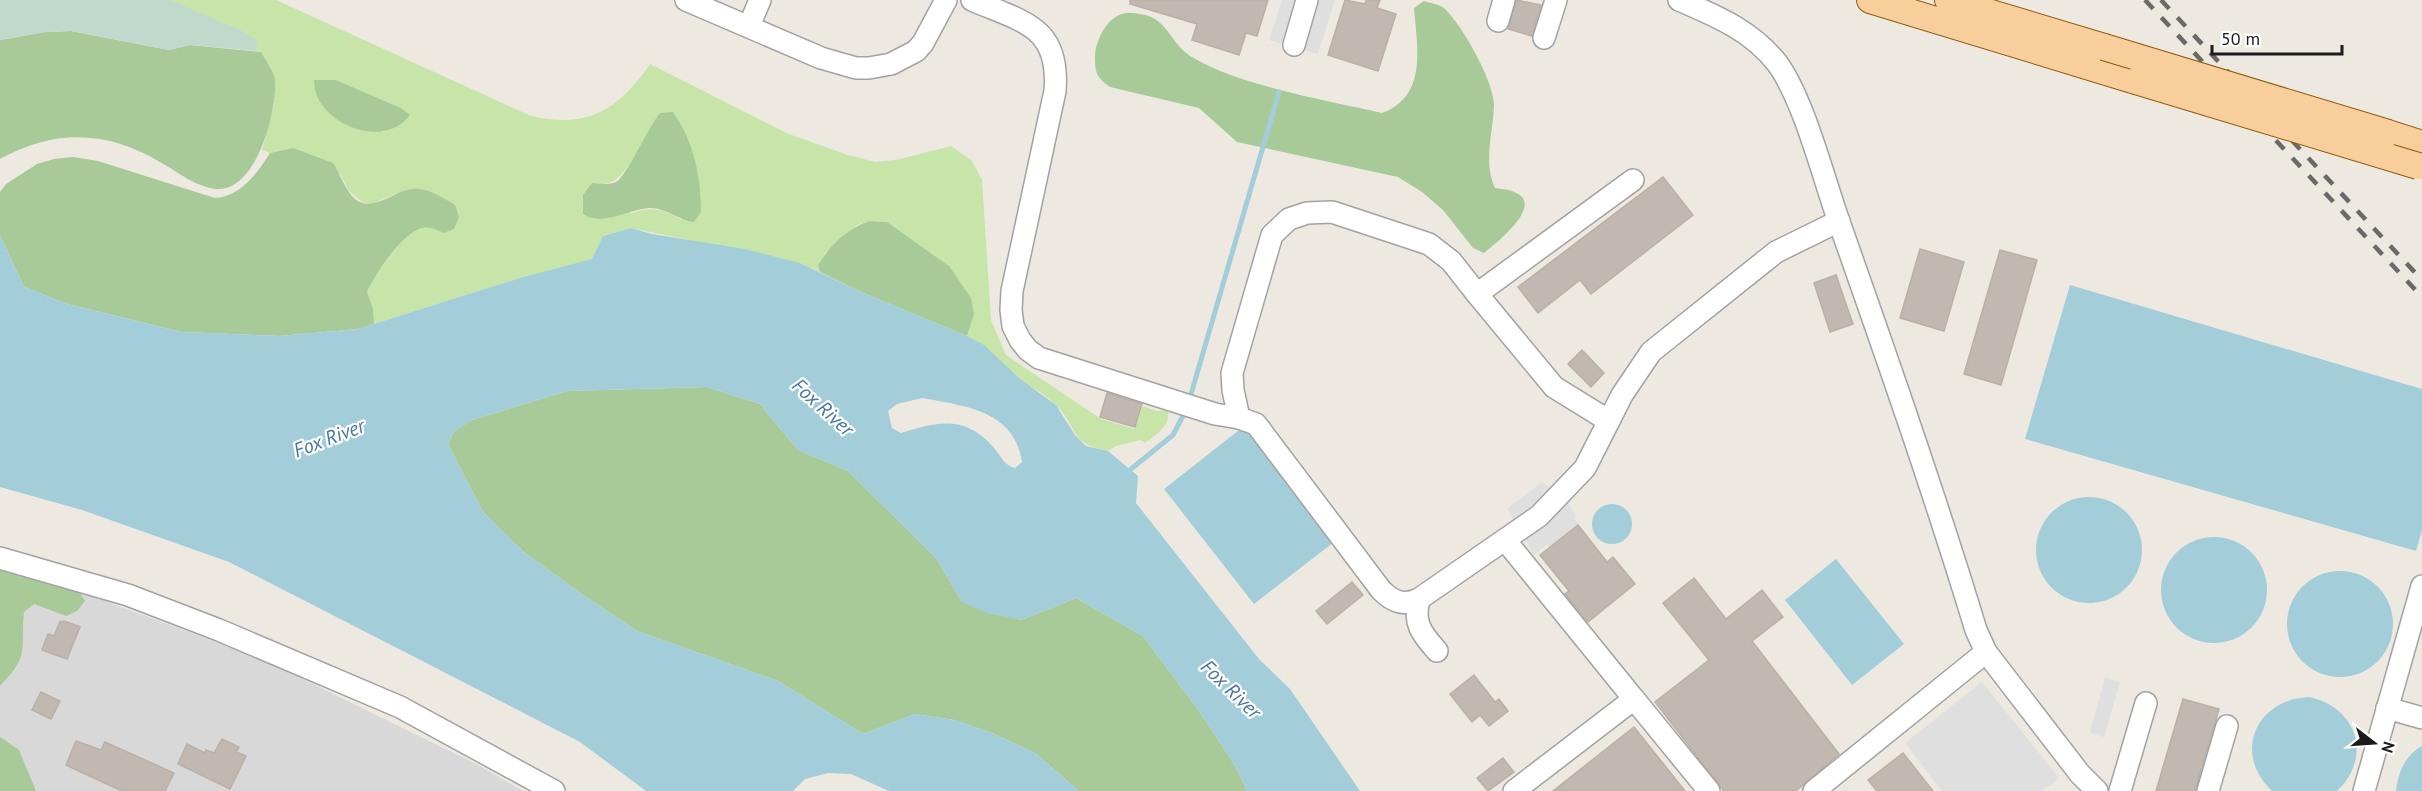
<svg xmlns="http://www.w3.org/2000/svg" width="2422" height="791" viewBox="0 0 2422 791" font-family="'PT Sans',sans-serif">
<rect width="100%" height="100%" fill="#ede9e1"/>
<polygon fill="#d9d8d8" points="0,570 81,592 264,660 480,766 523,791 0,791"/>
<path fill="#c7e5a8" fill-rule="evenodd" d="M170,0H276L531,116C588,129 618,110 650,64L789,134L848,155L875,162L896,160L951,146L972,161L982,180L991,320L1006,355L1101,419L1135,429L1143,406L1157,411L1168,410C1171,426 1156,435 1145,443L1141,440L1116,446L1108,451C1067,442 1080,429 1055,404C1044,393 1030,387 1018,377C1000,363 987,346 967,336L974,314L949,266L887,222L868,221L857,225L825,253L818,265L820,272L800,263L631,228L603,236L593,259L523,277L374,324L373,309L367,292C375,274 402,233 422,228C430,226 436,230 444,233L397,193L372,204L362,202L348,190L341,175L293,148L270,153L262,150L274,105L261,52L256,51L258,41ZM336,80L401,108L410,115L395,127L382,132ZM660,113L682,220C663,209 652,206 631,213L604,184C629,182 644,132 660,113Z"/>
<g fill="#a7ca98">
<path d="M1424,1C1430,3 1440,4 1445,9C1462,25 1495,83 1494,106C1493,133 1483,162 1495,188C1501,189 1508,189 1514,192C1547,204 1495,244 1484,253L1473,248L1443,210L1422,192L1398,177L1237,142L1199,108L1110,87C1097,78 1095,73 1095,57C1095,41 1108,13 1128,13C1170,13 1165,40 1192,57C1237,85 1329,101 1382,113C1428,96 1417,46 1414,8Z"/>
<path d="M71,31L169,50L190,45L261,52C265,60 274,71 275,80C277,111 257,190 218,189C197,188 178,172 160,162C107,130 54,129 0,159V40L45,32Z"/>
<path d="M314,80H336L401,108L410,115C383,152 313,122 314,80Z"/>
<path d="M673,112C694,142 701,177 701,212L694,222C678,220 665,207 649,208C629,209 602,227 583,214V195L592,183C600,184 609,185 616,182C627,176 648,127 660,113Z"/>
<path d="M293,148L333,163C340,173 345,190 355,199C373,213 393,191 412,189C427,187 442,197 455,205L459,217L454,229L444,233C436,230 430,226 422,228C402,233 375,274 367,292L373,309L374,324L358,329L279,336L182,332L67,304L24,287L0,235V192L6,184L37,164L54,159L73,157L98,161L215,198C241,197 258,172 270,153Z"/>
<path d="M869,221L887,222L949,266L971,298L974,314L967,336L861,292L820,272L818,265C830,245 847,229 869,221Z"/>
<polygon points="707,387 760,404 798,450 848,471 936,558 962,602 1021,620 1076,598 1143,636 1199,711 1236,767 1247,791 1079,791 1035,753 992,733 954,720 915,714 863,734 778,681 637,631 580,593 524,552 483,512 448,444 454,431 472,420 567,391"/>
<path d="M0,566L77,588L85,601L77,611L66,616L34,604L24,612C20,652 31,654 0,686Z"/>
<polygon points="0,737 19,750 36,791 0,791"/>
</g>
<polygon fill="#bfdacd" points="0,0 170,0 244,32 258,41 256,51 190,45 169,50 71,31 45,32 0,40"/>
<g fill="#dfdfdf">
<polygon points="1282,0 1335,0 1318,54 1269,40"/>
<polygon points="1542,482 1567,500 1576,516 1574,518 1578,524 1550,547 1547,544 1534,555 1507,509"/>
<polygon points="2105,677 2120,682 2104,737 2090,733"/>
<polygon points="1982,682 2059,778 2042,791 1942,791 1905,743"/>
</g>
<g fill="#a3ced9" fill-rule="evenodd">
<path d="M631,228L652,234L745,249L800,263L861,292L967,336L984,345L1019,378L1056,405L1075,435L1086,446L1108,451L1138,476L1136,503L1259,659L1290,689L1360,791H1247L1236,767L1199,711L1143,636L1076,598L1021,620L987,613L962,602L936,558L848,471L798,450L760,404L707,387L567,391L472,420L454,431L448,444L483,512L524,552L580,593L637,631L778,681L863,734L915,714L954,720L992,733L1035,753L1079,791H889L851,774L828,773L805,779L793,791H646L580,742L229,562L82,510L0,487V235L24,287L67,304L182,332L279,336L358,329L523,277L592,259L603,236ZM922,398C965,406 1014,410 1022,462L1015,468C1004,465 1002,458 995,449C966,415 940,421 901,433L892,428L888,411L897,404Z"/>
<polygon points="2070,285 2422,389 2422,530 2416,551 2025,439"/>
<polygon points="1243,427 1334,542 1254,604 1164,489"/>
<circle cx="2089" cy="550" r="53"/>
<circle cx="1612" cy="524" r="20"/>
<circle cx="2214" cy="590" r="53"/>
<polygon points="1836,559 1904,644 1852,685 1785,600"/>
<circle cx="2340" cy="624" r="53"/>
<path d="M2309,697C2357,707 2373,757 2337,791H2272C2232,753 2256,699 2309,697Z"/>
<path d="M2422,746V791H2396C2398,773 2405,755 2422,746Z"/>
</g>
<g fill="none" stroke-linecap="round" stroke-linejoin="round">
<g stroke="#a3ced9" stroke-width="5">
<polyline points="1189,401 1279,92"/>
<polyline points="1131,469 1173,435 1186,410"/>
</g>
</g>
<g fill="#c1b8b1" stroke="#bdafa4" stroke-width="1.5">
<polygon points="1130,0 1268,0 1257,36 1246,33 1239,55 1192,40 1197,24 1130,4"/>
<polygon points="1345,0 1365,4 1366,0 1380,0 1377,8 1396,14 1378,71 1328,55"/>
<polygon points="1516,0 1541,5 1532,36 1508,29"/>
<polygon points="1663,177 1693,215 1591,294 1580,280 1538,313 1518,287"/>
<polygon points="1920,249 1964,262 1944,331 1900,318"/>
<polygon points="2000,250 2037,260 2001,385 1964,374"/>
<polygon points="1836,275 1853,324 1830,332 1814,283"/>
<polygon points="1582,350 1604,373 1591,387 1568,364"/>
<polygon points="1107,393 1142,404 1135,427 1100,417"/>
<polygon points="1578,525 1607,562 1613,557 1635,584 1588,622 1565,594 1569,591 1540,555"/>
<polygon points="1694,578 1726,619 1762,590 1783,617 1752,641 1839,754 1796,791 1724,791 1655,702 1709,660 1663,603"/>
<polygon points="1352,582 1363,595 1327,624 1316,611"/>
<polygon points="64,621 80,627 67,659 42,650 48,634 54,636 60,622"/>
<polygon points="1474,675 1495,702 1499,699 1508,711 1489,726 1480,715 1472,722 1450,694"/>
<polygon points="41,692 60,701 51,719 32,710"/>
<polygon points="2183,699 2219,709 2195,791 2156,791"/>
<polygon points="1634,727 1685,791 1553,791"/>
<polygon points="222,739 239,747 236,752 246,756 230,789 178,764 187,744 205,753 206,750 214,753"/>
<polygon points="76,741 101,750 105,742 174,773 165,791 122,791 66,765"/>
<polygon points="1903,753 1933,791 1877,791 1868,780"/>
<polygon points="1503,758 1514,772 1488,791 1477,778"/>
</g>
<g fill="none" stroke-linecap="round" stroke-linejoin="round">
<g stroke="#a2a2a2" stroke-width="24">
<g id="minor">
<polyline points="686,0 821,58 856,68 869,68 891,64 916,51 923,43 946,0"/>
<path d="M972,0C1023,22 1060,26 1055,91L1012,291L1011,310L1013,326L1020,340L1028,350L1039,358L1215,414L1239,418L1256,424L1381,590C1393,602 1403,606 1419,599L1539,516L1585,468L1622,395L1651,352L1776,252L1839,221"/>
<path d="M1679,0C1716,16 1751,30 1777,63C1803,98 1823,176 1838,219C1886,355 1934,492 1976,630L1986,652L2080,774L2097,791"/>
<polyline points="1498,21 1504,0"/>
<polyline points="749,26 760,0"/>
<polyline points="1544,38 1556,0"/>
<polyline points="1294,45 1307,0"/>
<polyline points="1239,418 1233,390 1232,373 1272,235 1289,219 1307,213 1332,212 1429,244 1451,261 1477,294"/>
<polyline points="1609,421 1554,387 1477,294 1633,180"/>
<polyline points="1505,540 1634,699 1514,791"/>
<polyline points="0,558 128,595 219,630 400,707 554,791"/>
<path d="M1419,599C1413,623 1421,633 1437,651"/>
<polyline points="1634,699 1709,791"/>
<polyline points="2387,708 2422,718"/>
<polyline points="1814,791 1986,652"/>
<polyline points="2120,791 2146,703"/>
<polyline points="2208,791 2227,726"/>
<polyline points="2364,791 2422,586"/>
</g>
</g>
<g stroke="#8c5d07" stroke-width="28">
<g id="major">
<polyline points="1870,0 2136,81"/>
<polyline points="1948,0 2104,47"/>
<polyline points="2388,133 2422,144"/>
</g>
</g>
<use href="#minor" stroke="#fff" stroke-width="21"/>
<use href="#major" stroke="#f7ce9c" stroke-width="26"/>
<g stroke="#696969" stroke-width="4.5" stroke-dasharray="12 12" stroke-linecap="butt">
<polyline points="2145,0 2422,297"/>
<polyline points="2161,0 2422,280"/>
</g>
<g stroke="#8c5d07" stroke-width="28" stroke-linecap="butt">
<g id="major-bridge">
<polyline points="2104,47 2388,133"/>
<polyline points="2136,81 2418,166"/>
</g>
</g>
<use href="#major-bridge" stroke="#f7ce9c" stroke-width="26"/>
</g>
<g text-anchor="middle" stroke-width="4.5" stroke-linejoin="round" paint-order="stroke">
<g font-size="20" font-style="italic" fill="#4a769f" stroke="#fff">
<text transform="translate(823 407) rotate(42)" y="7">Fox River</text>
<text transform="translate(329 438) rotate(-21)" y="7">Fox River</text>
<text transform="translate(1231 689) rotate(44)" y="7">Fox River</text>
</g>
</g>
<g transform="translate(2374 743) rotate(107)" stroke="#ffffff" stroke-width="4.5" paint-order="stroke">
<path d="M0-4.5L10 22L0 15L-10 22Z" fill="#1b1b1b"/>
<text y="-9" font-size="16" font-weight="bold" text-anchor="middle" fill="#1b1b1b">N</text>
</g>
<path d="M2212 45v9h130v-9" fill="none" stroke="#1b1b1b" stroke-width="3"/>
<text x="2221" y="45" font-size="18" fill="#1b1b1b" stroke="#ffffff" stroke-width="4.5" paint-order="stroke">50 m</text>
</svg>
